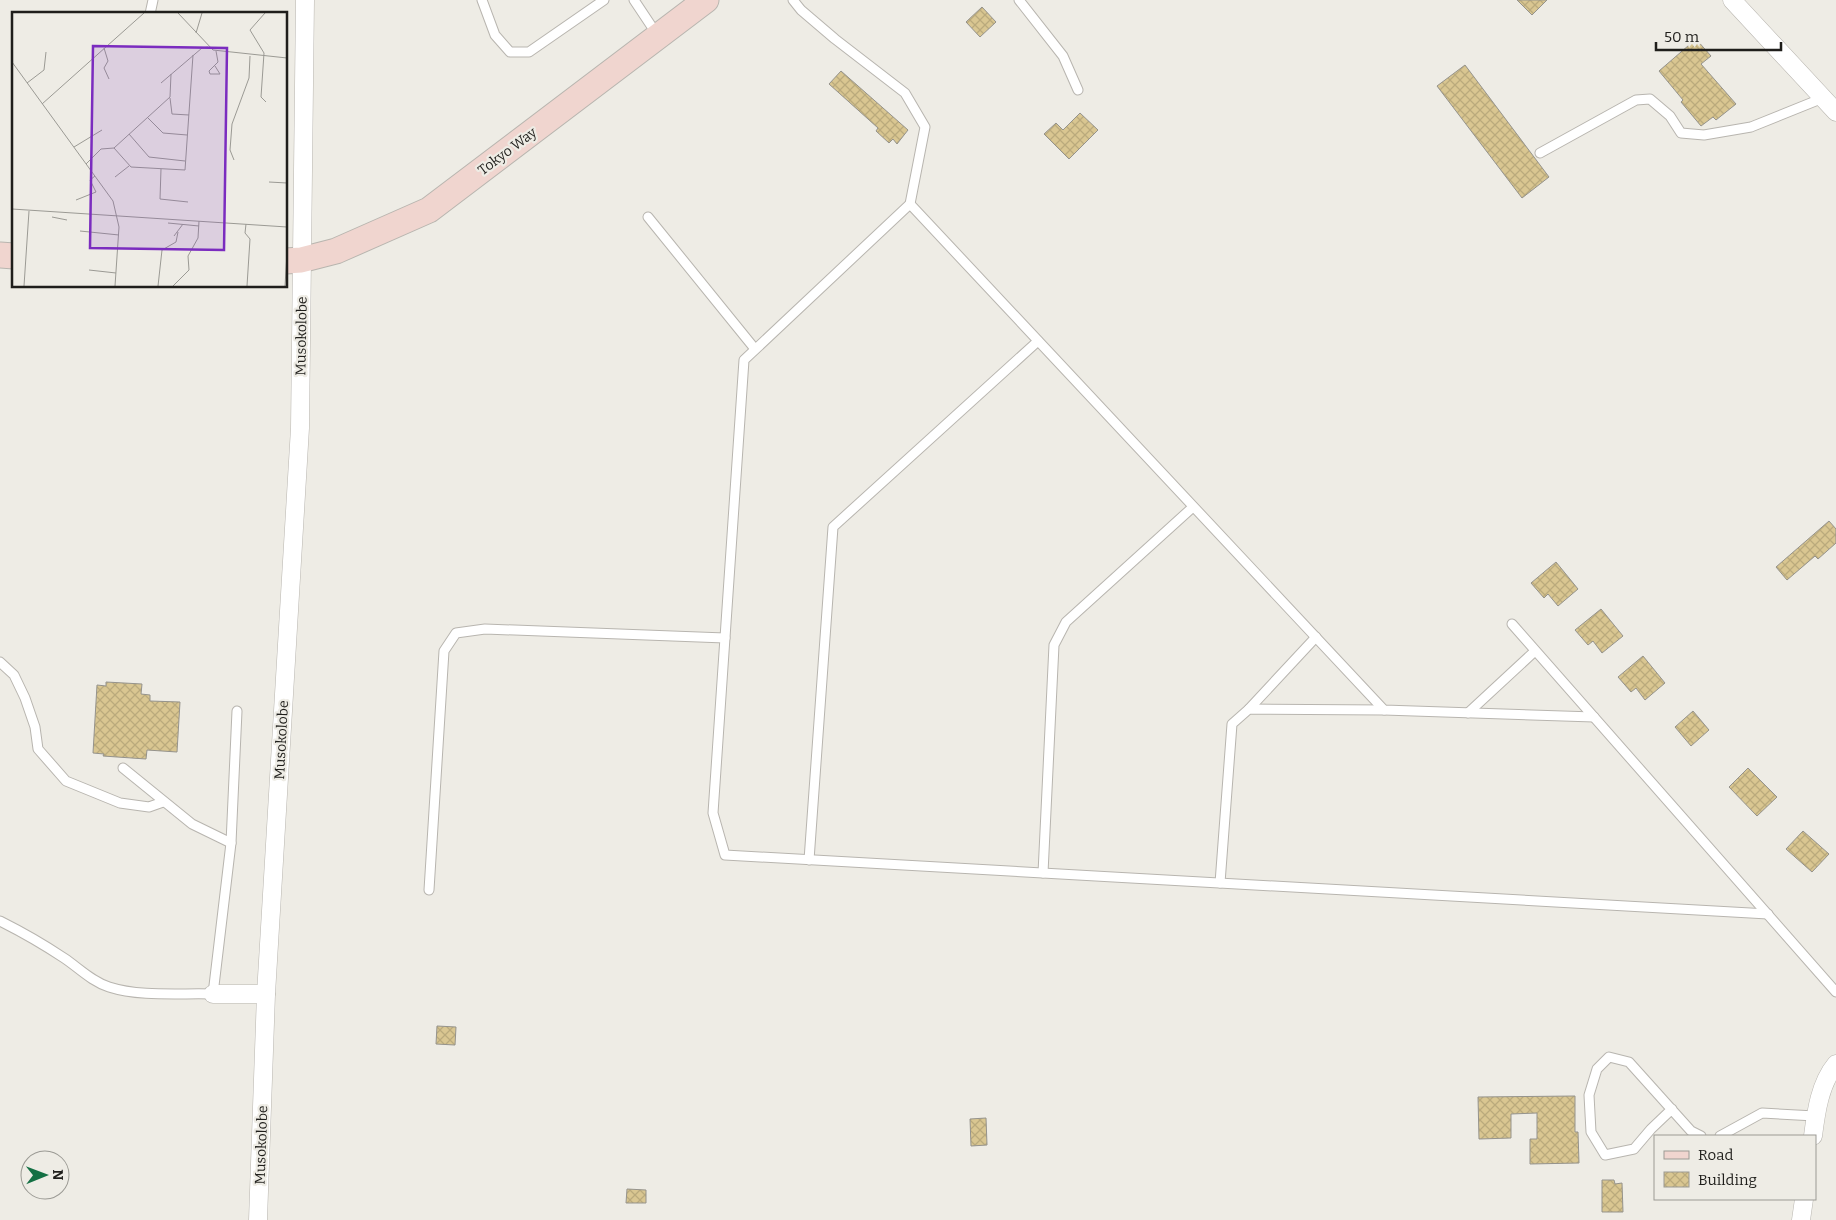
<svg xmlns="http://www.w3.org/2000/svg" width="1836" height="1220" viewBox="0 0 1836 1220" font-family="Bitter,serif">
<defs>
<pattern id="building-cross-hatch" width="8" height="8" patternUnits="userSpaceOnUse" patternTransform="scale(1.25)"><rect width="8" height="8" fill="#d9c691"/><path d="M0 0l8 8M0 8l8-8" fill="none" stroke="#baaa7c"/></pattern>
</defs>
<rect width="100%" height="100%" fill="#eeece5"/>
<g fill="url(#building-cross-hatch)" stroke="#95938c">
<polygon points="1517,0 1547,0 1532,15"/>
<polygon points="982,7 996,22 980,37 966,22"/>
<polygon points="1696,39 1711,56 1701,64 1736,104 1716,120 1713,117 1701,126 1681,102 1683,100 1659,71"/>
<polygon points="1465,65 1549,177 1522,198 1437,86"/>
<polygon points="841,71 908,130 897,144 893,139 889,143 876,131 878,128 829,84"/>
<polygon points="1080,113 1098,130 1069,159 1044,134 1056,123 1063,130"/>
<polygon points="1829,521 1836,529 1836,543 1818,559 1815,556 1787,580 1776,567"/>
<polygon points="1556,562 1578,589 1558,606 1548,594 1544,598 1531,583"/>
<polygon points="1601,609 1623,636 1602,653 1593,641 1588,645 1575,630"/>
<polygon points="1643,656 1665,683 1645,700 1636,688 1631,692 1618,677"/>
<polygon points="106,682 142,684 141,694 150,695 150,701 180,702 177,752 147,750 146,759 103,756 104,754 93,753 97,685 106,686"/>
<polygon points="1693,711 1709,730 1691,746 1675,727"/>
<polygon points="1748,768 1777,797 1757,816 1729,787"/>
<polygon points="1803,831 1829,854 1812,872 1786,849"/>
<polygon points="437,1026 456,1027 455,1045 436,1044"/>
<polygon points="1575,1096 1575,1132 1578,1132 1579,1163 1530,1164 1530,1139 1537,1139 1537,1113 1511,1114 1511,1138 1479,1139 1478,1097"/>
<polygon points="986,1118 987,1145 971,1146 970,1119"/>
<polygon points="1602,1180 1614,1180 1615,1184 1622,1183 1623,1212 1602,1212"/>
<polygon points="627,1189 646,1190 646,1203 626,1203"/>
</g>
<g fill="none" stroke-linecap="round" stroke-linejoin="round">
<g stroke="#b8b5af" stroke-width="11">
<g id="lane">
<polyline points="482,0 495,35 510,52 529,52 604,0"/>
<polyline points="634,0 658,36"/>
<polyline points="793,0 801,10 835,39 905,93 925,127 910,204"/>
<polyline points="1019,0 1063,56 1078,90"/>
<polyline points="150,14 153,0"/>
<polyline points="1540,153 1636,100 1650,99 1670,116 1681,133 1704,135 1751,127 1823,98"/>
<polyline points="648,217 755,349"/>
<polyline points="1512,624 1836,992"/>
<polyline points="0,662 14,675 25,698 35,727 38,749 66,781 120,803 149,807 163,802"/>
<polyline points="1249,709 1316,637"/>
<polyline points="1468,713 1535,651"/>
<polyline points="1594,717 1384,710 910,204 744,360 713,813 725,855 1768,914"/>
<polyline points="123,768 192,824 231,843"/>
<polyline points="809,860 833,527 1038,341"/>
<polyline points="1043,873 1054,645 1066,622 1193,507"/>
<polyline points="1220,883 1232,724 1249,709 1384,710"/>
<polyline points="429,890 444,651 456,633 485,629 725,638"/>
<path d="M0,921C22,932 43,944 64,958C79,968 91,981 109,987C140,997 180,993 213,994L231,843L237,711"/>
<polyline points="1672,1109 1651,1129 1634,1149 1605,1155 1591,1132 1589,1095 1597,1069 1609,1057 1629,1062 1691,1131 1701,1136"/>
<polyline points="1720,1136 1762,1113 1815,1116"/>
</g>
</g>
<g stroke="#b8b5af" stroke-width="19">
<g id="street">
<polyline points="1732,0 1836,112"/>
<polyline points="213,994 266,994"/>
<path d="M1813,1136C1816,1112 1820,1083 1836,1064"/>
<polyline points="258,1220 266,994 300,428 305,0"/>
<polyline points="1801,1220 1804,1199"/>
</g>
</g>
<g stroke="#b8b5af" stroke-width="27">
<g id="secondary">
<polyline points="0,255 14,256"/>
<polyline points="286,261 301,260 336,251 429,210 706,0"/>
</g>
</g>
<use href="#lane" stroke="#fff" stroke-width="9"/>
<use href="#street" stroke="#fff" stroke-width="18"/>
<use href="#secondary" stroke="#f0d5cf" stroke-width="25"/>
</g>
<g text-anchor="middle" stroke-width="4.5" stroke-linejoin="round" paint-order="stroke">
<g font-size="14" fill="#1f1e1b" stroke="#eeece5">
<text transform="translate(507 151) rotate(-37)" y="5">Tokyo Way</text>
<text transform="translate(301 336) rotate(-89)" y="5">Musokolobe</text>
<text transform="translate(281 740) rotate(-87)" y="5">Musokolobe</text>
<text transform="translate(261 1145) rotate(-88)" y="5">Musokolobe</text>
</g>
</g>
<g transform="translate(12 12)">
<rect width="275" height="275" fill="#eeece5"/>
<path fill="none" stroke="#9b9a94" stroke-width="1" d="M166,1L201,38L275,46M253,1L238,18L252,41L249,85L254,90M184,21L190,1M92,36L96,49L92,56L97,67M0,50L101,189L107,215L103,274M203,54L208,62H198L197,59L206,50L204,39M159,62L158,85L102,136L119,155L173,158L181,43M15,71L32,58L34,40M149,71L190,36L196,35M158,86L160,102L177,103M30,92L132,1M136,106L151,121L175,123M117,122L137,145L173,149M62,135L90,118M222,148L218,138L220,112L237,66L238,44M74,152L89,137L102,136M149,157L148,187L176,190M103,165L117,154M257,170L275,171M64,188L84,180L78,168L83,164M0,197L275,215M40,205L55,208M156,211L187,214M234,212L233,221L238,227L235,274M68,219L107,223M162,224L171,212M77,258L104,261M12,274L17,199M146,274L150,238L164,230L166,220M161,274L177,258L176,244L186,226L187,209M273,274L275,241"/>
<path fill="#7b2cbf" fill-opacity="0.15" stroke="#7b2cbf" stroke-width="2.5" d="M81,34L215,36L212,238L78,236Z"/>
<rect width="275" height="275" fill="none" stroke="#1f1e1b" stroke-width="2.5"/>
</g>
<rect x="1654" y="1135" width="162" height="65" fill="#eeece5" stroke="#9b9a94"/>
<rect x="1664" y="1151" width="25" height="8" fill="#f0d5cf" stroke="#9b9a94"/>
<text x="1698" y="1160" font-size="15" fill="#1f1e1b">Road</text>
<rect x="1664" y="1172" width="25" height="15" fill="url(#building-cross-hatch)" stroke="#9b9a94"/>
<text x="1698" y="1185" font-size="15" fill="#1f1e1b">Building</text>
<g transform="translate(45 1175) rotate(89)"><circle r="24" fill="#eeece5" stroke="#9b9a94"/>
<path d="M0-4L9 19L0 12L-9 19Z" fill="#147044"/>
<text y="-8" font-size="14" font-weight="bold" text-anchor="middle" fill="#1f1e1b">N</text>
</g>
<path d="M1656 42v8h125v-8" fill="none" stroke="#1f1e1b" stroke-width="2.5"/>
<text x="1664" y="42" font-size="15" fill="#1f1e1b" stroke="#eeece5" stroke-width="4" paint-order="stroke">50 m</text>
</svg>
